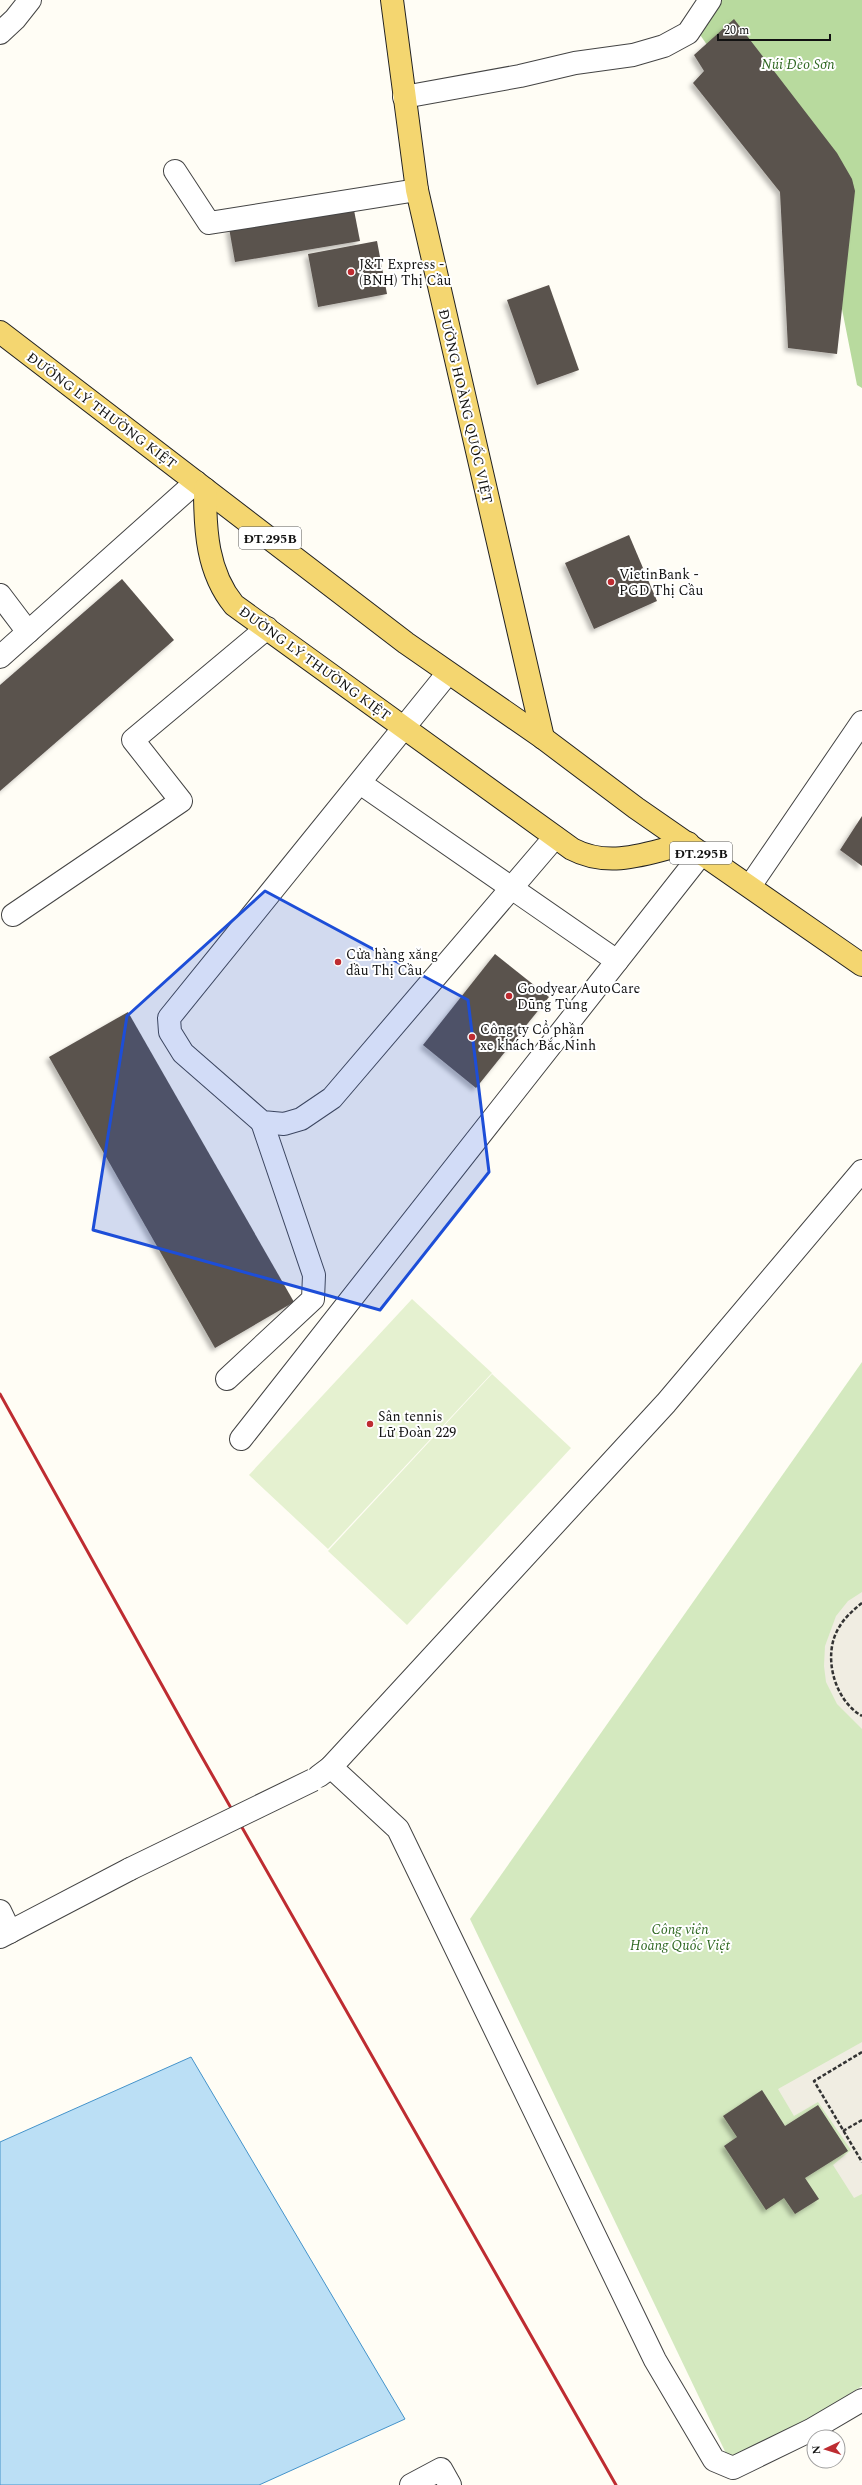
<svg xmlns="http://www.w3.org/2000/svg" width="862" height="2485" viewBox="0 0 862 2485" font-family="Spectral,serif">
<defs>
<filter id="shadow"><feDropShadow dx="-3.5" dy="3.5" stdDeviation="2" flood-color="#0004"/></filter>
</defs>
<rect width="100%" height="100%" fill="#fffdf5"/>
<polygon fill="#d4e9bf" points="862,1362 862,2386 733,2468 470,1919"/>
<polygon fill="#b8da9e" points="711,0 862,0 862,388 857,385 823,213 694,26"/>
<g fill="#e5f1d0">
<polygon points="412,1299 492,1373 328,1549 249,1475"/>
<polygon points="492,1374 571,1448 407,1625 328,1551"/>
</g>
<g fill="#f0ede2">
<polygon points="862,1592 862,1729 837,1704 826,1682 824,1666 825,1646 836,1616 848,1601"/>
<polygon points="862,2042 862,2194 854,2198 833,2165 851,2150 818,2102 794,2116 778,2089"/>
</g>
<polygon fill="#bbdff5" stroke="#4493ca" points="191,2057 405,2419 259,2485 0,2485 0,2142"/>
<g fill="#5a524d" filter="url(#shadow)">
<polygon points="734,19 837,153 852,179 855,191 837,354 788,348 780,192 693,83 704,71 694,55"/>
<polygon points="353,205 360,241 235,262 229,228"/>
<polygon points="377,241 387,294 318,307 308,254"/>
<polygon points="549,285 579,370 537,385 507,300"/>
<polygon points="629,535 657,601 594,629 565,563"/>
<polygon points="122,579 174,640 0,791 0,685"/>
<polygon points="862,816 862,866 840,850"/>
<polygon points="495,954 549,997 476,1088 423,1045"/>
<polygon points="128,1012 294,1302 215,1348 49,1057"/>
<polygon points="762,2090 785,2126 818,2105 848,2151 805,2178 819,2199 795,2214 784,2198 766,2210 724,2146 737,2137 723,2116"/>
</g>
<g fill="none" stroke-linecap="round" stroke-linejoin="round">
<g stroke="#444" stroke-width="24">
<g id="minor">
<polyline points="0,33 15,19 30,0"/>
<polyline points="404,97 520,76 575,63 633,55 664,46 688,33 710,0"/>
<polyline points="175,171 209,223 417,190"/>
<polyline points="0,595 28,632"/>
<polyline points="0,657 196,482"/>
<polyline points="448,673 169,1018 170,1032 183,1053 262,1122 284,1124 301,1119 332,1098 555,837"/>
<polyline points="360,783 617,961"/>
<polyline points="750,886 862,722"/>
<polyline points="13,915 181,801 133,740 267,628"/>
<polyline points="227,1379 313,1299 314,1275 262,1122"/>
<polyline points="241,1439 702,853"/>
<polyline points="331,1767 398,1829 655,2360 714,2460 733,2468 811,2430 862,2400"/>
<polyline points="319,1776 331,1767 666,1403 862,1171"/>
<polyline points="0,1911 10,1932"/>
<polyline points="0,1937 130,1869"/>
<polyline points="411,2485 441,2469 450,2485"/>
</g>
</g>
<g stroke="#222" stroke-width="24">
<g id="major">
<polyline points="392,0 417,190 543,738"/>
<polyline points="0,332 406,643 543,738 636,808 862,965"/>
<path d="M205,489C205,530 207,572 234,605L572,849C610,869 648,853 688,843"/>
</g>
</g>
<g stroke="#333" stroke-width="2.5" stroke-dasharray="4 2" stroke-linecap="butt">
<path d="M862,1603C852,1611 843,1619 837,1631C823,1658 835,1701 862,1716"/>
<polyline points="862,2052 814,2081 862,2162"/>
<polyline points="843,2131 862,2120"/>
</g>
<use href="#minor" stroke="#fff" stroke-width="22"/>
<use href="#major" stroke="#f4d670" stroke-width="22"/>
<polyline stroke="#be2c31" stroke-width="3" points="0,1394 198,1750 616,2485"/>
<g stroke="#444" stroke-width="24" stroke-linecap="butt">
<polyline id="minor-bridge" points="130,1869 313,1780"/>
</g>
<use href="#minor-bridge" stroke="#fff" stroke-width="22"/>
</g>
<path fill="#1d4ed8" fill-opacity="0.2" stroke="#1d4ed8" stroke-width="3" stroke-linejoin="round" d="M265,891L468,1000L489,1172L380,1310L93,1230L127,1016Z"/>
<g fill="#be2c31" stroke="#fff" stroke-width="1.5">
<circle cx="351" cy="272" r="4"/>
<circle cx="611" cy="582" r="4"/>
<circle cx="338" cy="962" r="4"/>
<circle cx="509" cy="996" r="4"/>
<circle cx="472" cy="1037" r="4"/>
<circle cx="370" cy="1424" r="4"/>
</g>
<g text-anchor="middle" stroke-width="4" stroke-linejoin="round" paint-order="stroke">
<g fill="#fff" stroke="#585858" stroke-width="1">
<rect x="239" y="527" width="62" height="22" rx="3"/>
<rect x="670" y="842" width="62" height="22" rx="3"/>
</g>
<g font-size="13" font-weight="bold" fill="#111">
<text x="270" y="543">ĐT.295B</text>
<text x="701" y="858">ĐT.295B</text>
</g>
<g font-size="14" font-style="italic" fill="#2f6822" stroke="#fff">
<text x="798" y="69">Núi Đèo Sơn</text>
<text x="680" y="1934">Công viên<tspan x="680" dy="16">Hoàng Quốc Việt</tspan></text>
</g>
<g font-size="14" fill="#111" stroke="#fff" text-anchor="start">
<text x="359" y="269">J&amp;T Express -<tspan x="359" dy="16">(BNH) Thị Cầu</tspan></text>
<text x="619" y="579">VietinBank -<tspan x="619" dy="16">PGD Thị Cầu</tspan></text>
<text x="346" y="959">Cửa hàng xăng<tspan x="346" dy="16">dầu Thị Cầu</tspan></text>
<text x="517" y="993">Goodyear AutoCare<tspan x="517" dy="16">Dũng Tùng</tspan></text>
<text x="480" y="1034">Công ty Cổ phần<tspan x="480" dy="16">xe khách Bắc Ninh</tspan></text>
<text x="378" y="1421">Sân tennis<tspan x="378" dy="16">Lữ Đoàn 229</tspan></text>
</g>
<g font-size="14" fill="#111" stroke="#fff">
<text transform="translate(466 406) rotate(77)" y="5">ĐƯỜNG HOÀNG QUỐC VIỆT</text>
<text transform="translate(102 410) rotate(37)" y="5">ĐƯỜNG LÝ THƯỜNG KIỆT</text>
<text transform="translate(315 663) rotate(36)" y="5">ĐƯỜNG LÝ THƯỜNG KIỆT</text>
</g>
</g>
<g transform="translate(826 2449) rotate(266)"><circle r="19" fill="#ffffff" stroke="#a0a0a0"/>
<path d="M0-3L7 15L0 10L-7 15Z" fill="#be2c31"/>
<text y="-6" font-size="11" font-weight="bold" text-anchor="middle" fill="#111111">N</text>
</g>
<path d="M718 34v6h112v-6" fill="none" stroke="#111111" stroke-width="2"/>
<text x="724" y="34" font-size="12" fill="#111111" stroke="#ffffff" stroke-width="3" paint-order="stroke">20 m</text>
</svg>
